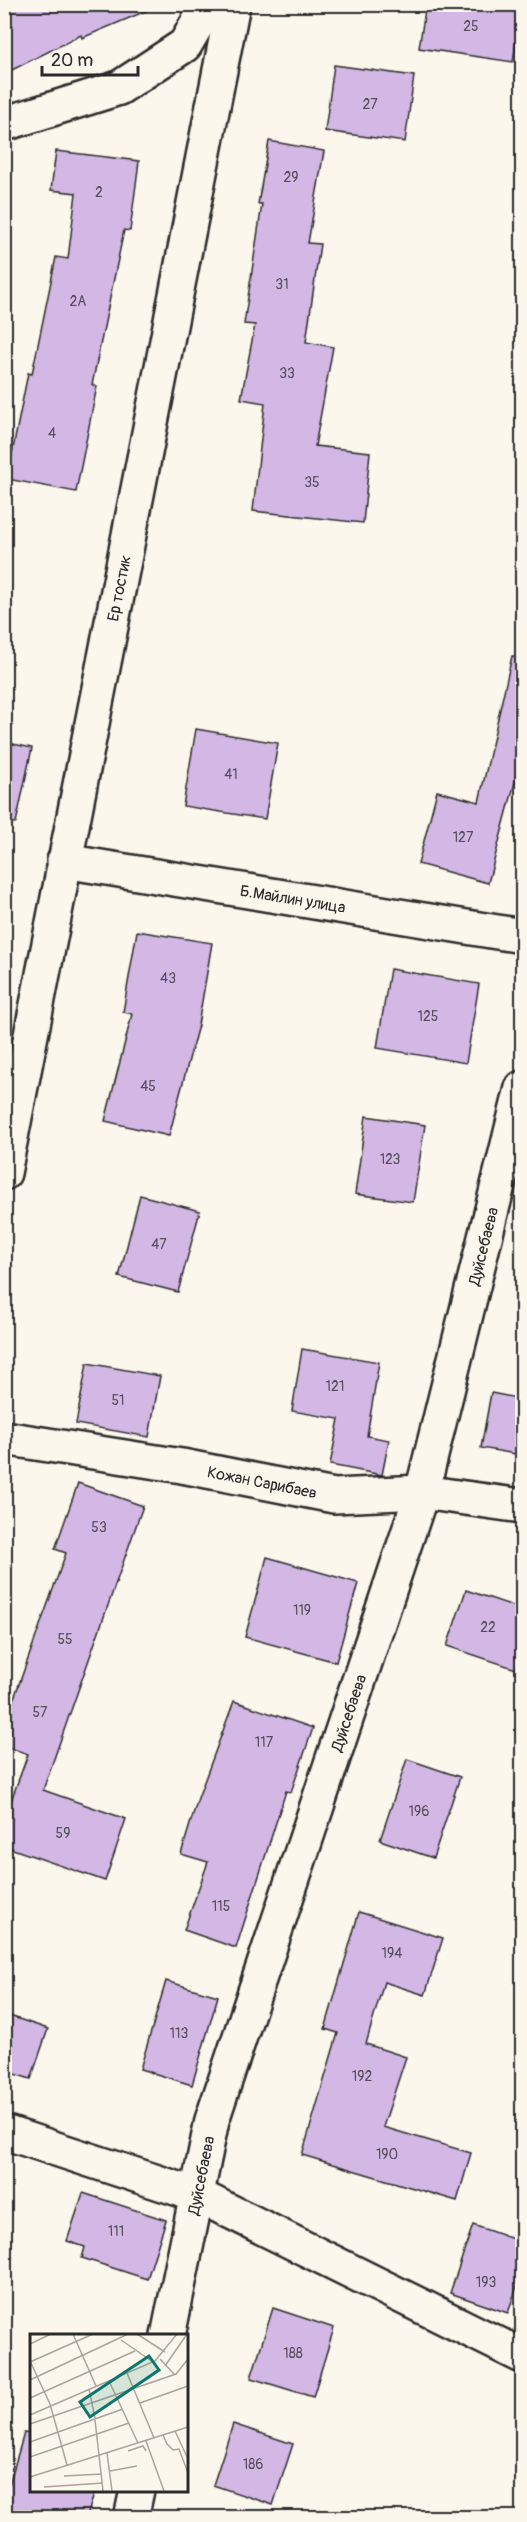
<svg xmlns="http://www.w3.org/2000/svg" width="527" height="2522" viewBox="0 0 527 2522" font-family="Pangolin,sans-serif">
<rect width="100%" height="100%" fill="#fbf7ec"/>
<filter id="ink" filterUnits="userSpaceOnUse"><feTurbulence type="fractalNoise" baseFrequency=".0167" numOctaves="2"/><feDisplacementMap in="SourceGraphic" scale="12" xChannelSelector="R" yChannelSelector="G"/><feConvolveMatrix kernelMatrix="1 2 1 2 8 2 1 2 1" color-interpolation-filters="sRGB"/></filter>
<g filter="url(#ink)">
<g fill="#d3b8e6" stroke="#2b2b2b" stroke-width="1.5">
<polygon points="4,4 160,4 160,5 82,38 81,35 4,74"/>
<polygon points="426,4 522,4 513,62 419,48"/>
<polygon points="334,65 414,76 405,142 325,131"/>
<polygon points="269,141 324,151 308,243 320,244 306,342 333,347 315,446 370,452 363,523 253,511 265,403 241,399 255,325 244,324 262,204 258,204"/>
<polygon points="56,151 139,161 130,231 124,230 92,385 97,386 76,492 7,479 28,373 32,374 56,257 68,259 76,193 51,190"/>
<polygon points="512,656 522,657 522,772 518,771 488,883 418,864 437,791 479,802"/>
<polygon points="196,729 278,743 265,819 183,806"/>
<polygon points="4,742 32,748 16,823 4,822"/>
<polygon points="137,931 212,943 198,1025 169,1136 105,1121 132,1014 123,1012"/>
<polygon points="390,969 479,984 466,1063 377,1048"/>
<polygon points="366,1116 425,1125 413,1202 355,1194"/>
<polygon points="140,1195 200,1211 178,1292 119,1277"/>
<polygon points="302,1349 379,1362 367,1436 389,1440 382,1475 330,1465 339,1419 292,1411"/>
<polygon points="87,1363 160,1376 149,1437 76,1424"/>
<polygon points="491,1393 522,1399 522,1455 481,1448"/>
<polygon points="78,1483 143,1506 43,1790 126,1819 105,1881 4,1846 4,1820 28,1754 4,1746 4,1726 66,1553 55,1549"/>
<polygon points="267,1557 358,1583 336,1662 245,1637"/>
<polygon points="466,1590 522,1609 522,1671 447,1646"/>
<polygon points="234,1701 313,1728 291,1792 286,1791 236,1948 184,1930 208,1862 181,1854 198,1798"/>
<polygon points="407,1759 460,1777 433,1858 380,1840"/>
<polygon points="359,1912 443,1938 425,1995 384,1982 366,2044 406,2057 383,2127 471,2153 457,2201 302,2155 338,2033 325,2029"/>
<polygon points="166,1981 218,1996 192,2085 140,2069"/>
<polygon points="4,2014 48,2029 31,2079 4,2071"/>
<polygon points="83,2193 166,2220 147,2279 82,2258 85,2247 67,2241"/>
<polygon points="473,2225 522,2242 522,2271 508,2313 450,2293"/>
<polygon points="273,2308 334,2328 313,2397 251,2378"/>
<polygon points="233,2424 293,2444 273,2505 213,2485"/>
<polygon points="24,2433 32,2434 32,2490 95,2490 87,2517 4,2517 4,2502"/>
</g>
<g fill="none" stroke-linecap="round" stroke-linejoin="round">
<g stroke="#2b2b2b" stroke-width="38">
<g id="street">
<polyline points="4,124 119,88 185,45 209,4"/>
<path id="s1" d="M64,861L522,936"/>
<path id="s2" d="M4,1173L233,4"/>
<path id="s3" d="M4,1438L182,1466L334,1496L422,1492L522,1506"/>
<polyline points="4,2132 197,2195 522,2356"/>
<path id="s4" d="M168,2336L212,2120L422,1492L522,1088"/>
<polyline points="131,2518 137,2490"/>
</g>
</g>
<use href="#street" stroke="#fbf7ec" stroke-width="33"/>
</g>
</g>
<g text-anchor="middle" stroke-width="4.5" stroke-linejoin="round" paint-order="stroke">
<g font-size="14" fill="#554e5a">
<text x="471" y="31">25</text>
<text x="370" y="109">27</text>
<text x="291" y="182">29</text>
<text x="99" y="197">2</text>
<text x="282" y="289">31</text>
<text x="78" y="306">2А</text>
<text x="287" y="378">33</text>
<text x="52" y="438">4</text>
<text x="312" y="487">35</text>
<text x="231" y="779">41</text>
<text x="463" y="842">127</text>
<text x="168" y="983">43</text>
<text x="428" y="1021">125</text>
<text x="148" y="1091">45</text>
<text x="390" y="1164">123</text>
<text x="159" y="1249">47</text>
<text x="335" y="1391">121</text>
<text x="118" y="1405">51</text>
<text x="99" y="1532">53</text>
<text x="302" y="1615">119</text>
<text x="488" y="1632">22</text>
<text x="65" y="1644">55</text>
<text x="40" y="1717">57</text>
<text x="264" y="1747">117</text>
<text x="419" y="1816">196</text>
<text x="63" y="1838">59</text>
<text x="221" y="1911">115</text>
<text x="392" y="1958">194</text>
<text x="179" y="2038">113</text>
<text x="362" y="2081">192</text>
<text x="387" y="2159">190</text>
<text x="116" y="2236">111</text>
<text x="486" y="2287">193</text>
<text x="293" y="2358">188</text>
<text x="253" y="2469">186</text>
</g>
<g font-size="16" fill="#2b2b2b" stroke="#fbf7ec">
<text dy="6" stroke="none"><textPath href="#s2" startOffset="596">Ер тостик</textPath></text>
<text dy="6" stroke="none"><textPath href="#s1" startOffset="232">Б.Майлин улица</textPath></text>
<text dy="6" stroke="none"><textPath href="#s4" startOffset="1136">Дуйсебаева</textPath></text>
<text dy="6" stroke="none"><textPath href="#s3" startOffset="262">Кожан Сарибаев</textPath></text>
<text dy="6" stroke="none"><textPath href="#s4" startOffset="650">Дуйсебаева</textPath></text>
<text dy="6" stroke="none"><textPath href="#s4" startOffset="164">Дуйсебаева</textPath></text>
</g>
</g>
<g transform="translate(30 2334)">
<rect width="158" height="158" fill="#fbf7ec"/>
<path fill="none" stroke="#a8a59f" stroke-width="1.5" d="M43,0L66,52M107,0L135,18M91,6L123,28M0,10L21,0M130,25L144,40M0,27L20,70L37,131M0,28L63,0M135,32L157,0M97,39L124,104M0,46L98,0M79,47L108,109M59,55L65,84M0,64L105,17M110,69L158,52M0,81L125,27L147,0M65,86L73,157M0,90L146,40L158,25M145,97L158,125M133,101L137,110L143,116L149,115L158,139M116,107L134,157M0,108L93,75M98,117L113,112L116,117M77,119L82,157M0,123L99,89M80,137L107,132M34,142L72,140M0,143L158,93M14,153L73,149"/>
<path fill="#0f766e" fill-opacity="0.15" stroke="#0f766e" stroke-width="3" d="M119,22L129,36L60,83L50,68Z"/>
<rect width="158" height="158" fill="none" stroke="#2b2b2b" stroke-width="3"/>
</g>
<rect width="527" height="2522" fill="none" stroke="#fbf7ec" stroke-width="24"/>
<rect x="12" y="12" width="503" height="2498" fill="none" stroke="#2b2b2b" stroke-width="2" filter="url(#ink)"/>
<path d="M42 66v9h96v-9" fill="none" stroke="#2b2b2b" stroke-width="3"/>
<text x="51" y="66" font-size="18" fill="#2b2b2b" stroke="#fbf7ec" stroke-width="4.5" paint-order="stroke">20 m</text>
</svg>
